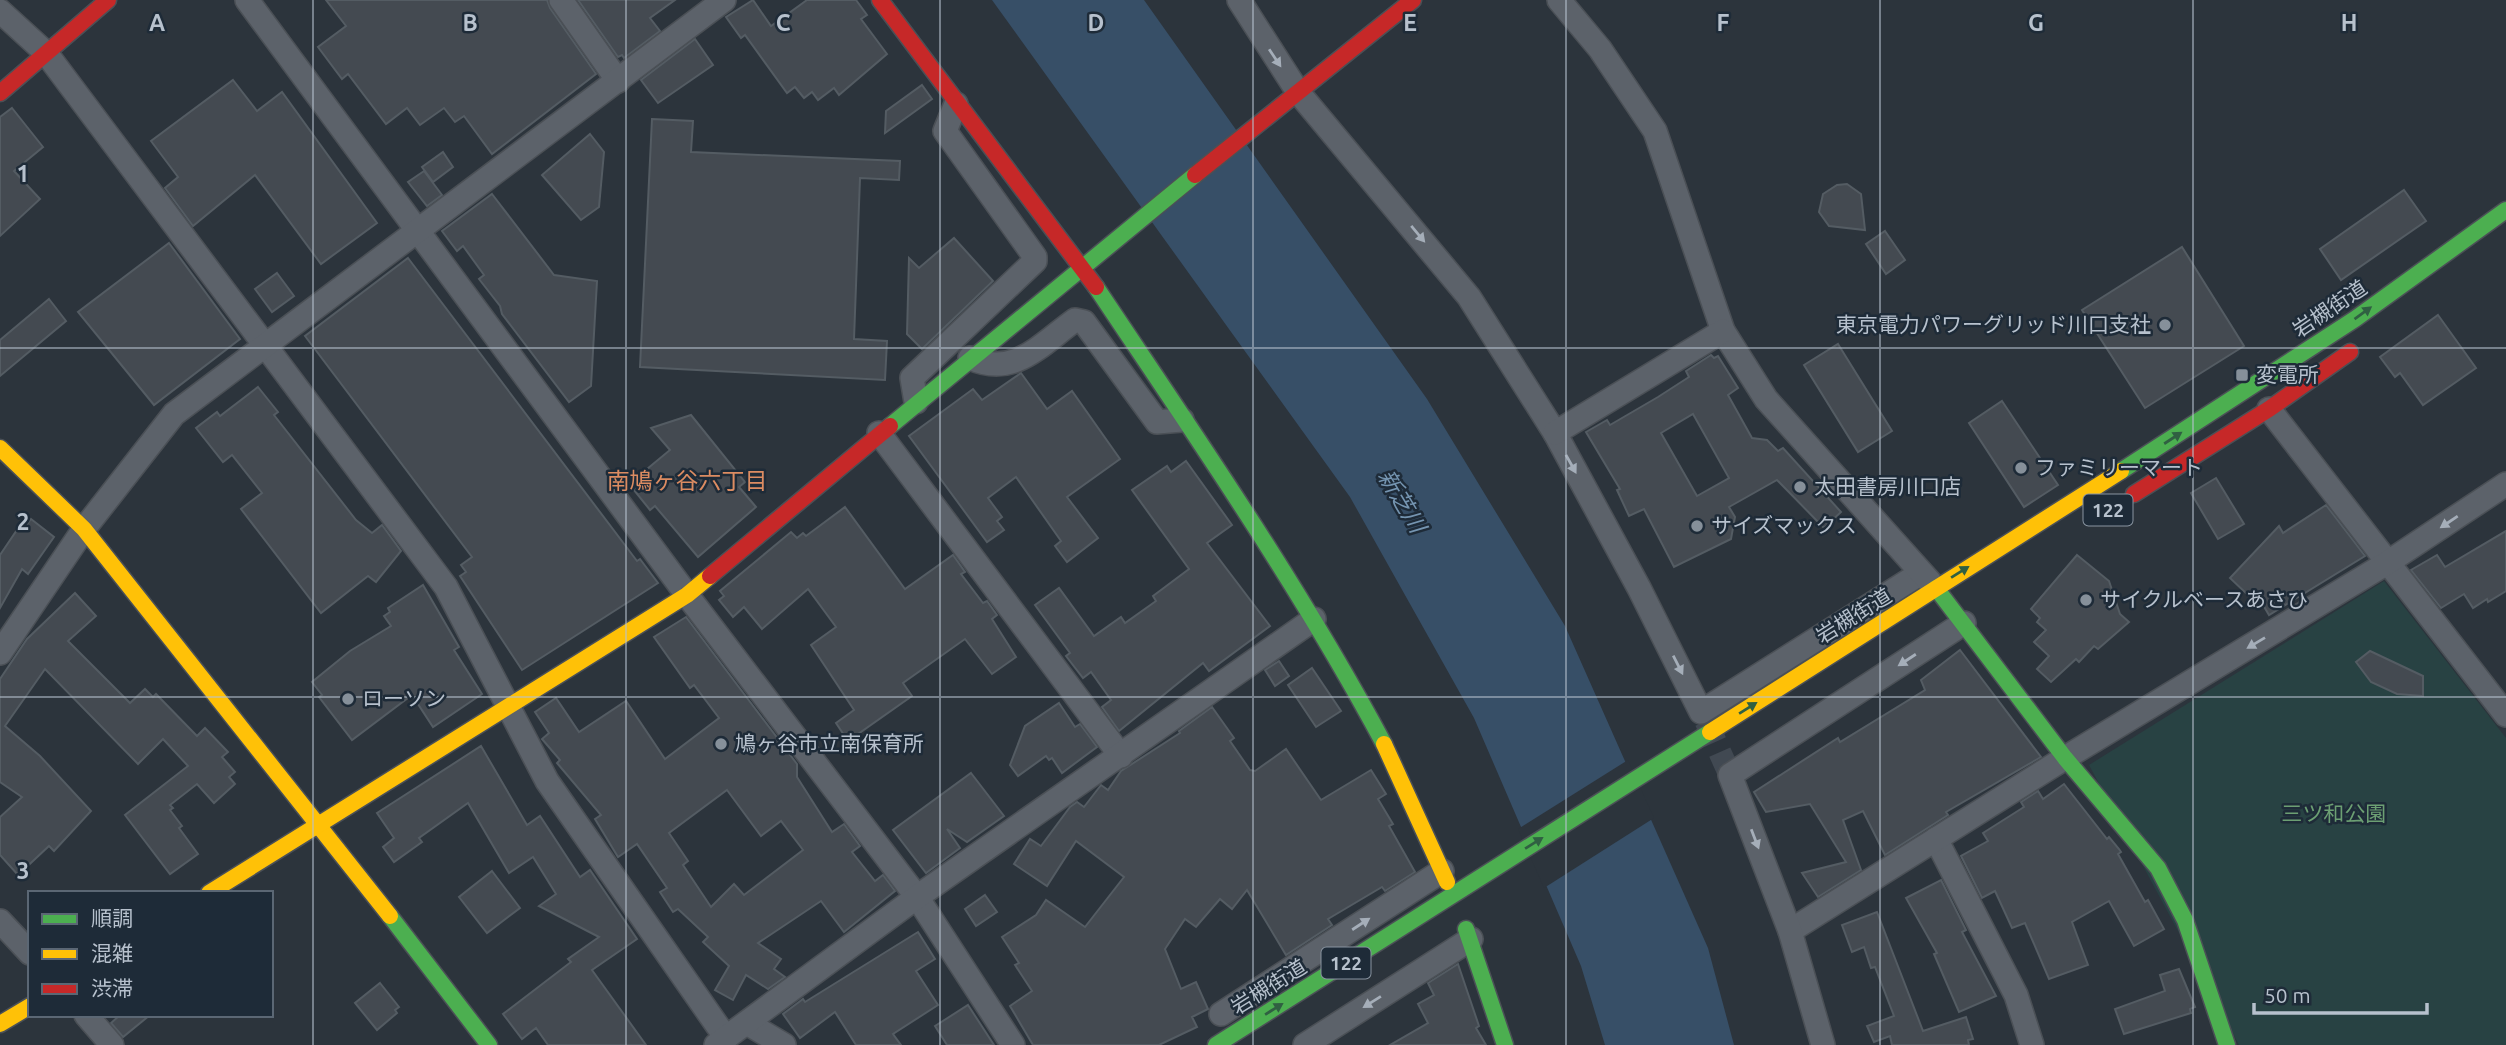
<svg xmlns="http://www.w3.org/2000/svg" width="2506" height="1045" viewBox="0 0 2506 1045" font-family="Ubuntu,'Noto Sans JP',sans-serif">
<rect width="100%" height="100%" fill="#2c343c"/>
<polygon fill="#284243" points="2384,581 2506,738 2506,1045 2239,1045 2089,765"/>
<polygon fill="#374f67" points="992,0 1144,0 1427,399 1565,626 1708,948 1734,1045 1605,1045 1581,966 1474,718 1350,497"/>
<polygon fill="#2c343c" points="1628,760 1654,818 1544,888 1518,829"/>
<g fill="#444a51" stroke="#545c63" stroke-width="2" fill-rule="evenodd">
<polygon points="326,0 547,0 550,8 596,74 492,154 464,116 455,122 444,108 420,125 407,108 386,124 348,74 342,79 318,47 346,26"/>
<polygon points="578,0 675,0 650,18 660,31 624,58 622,55 618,57"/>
<polygon points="753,0 771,26 807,0 856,0 867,15 861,19 887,54 839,95 834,88 818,100 812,92 804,98 795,87 787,93 745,35 741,38 726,17"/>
<polygon points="695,39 713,65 658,103 641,80"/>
<polygon points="233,80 257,111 282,92 377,223 321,264 255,175 193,226 165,188 178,177 151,141"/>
<polygon points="922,85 932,99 885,133 886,111"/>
<polygon points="12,108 43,147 14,171 40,199 0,236 0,117"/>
<polygon points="652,119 693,121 691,152 900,161 899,180 860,178 854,339 887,341 885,380 640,367"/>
<polygon points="590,134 604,152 599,207 581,220 542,175"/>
<polygon points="443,152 453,167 433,182 422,167"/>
<polygon points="424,171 442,195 427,206 408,182"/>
<polygon points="1847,184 1861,194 1865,230 1829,226 1819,212 1823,194 1837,185"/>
<polygon points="2404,190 2426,221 2341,280 2320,249"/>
<polygon points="492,194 554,275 597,281 591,386 569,402 502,314 500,306 479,279 484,275 463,246 457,251 442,231"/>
<polygon points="1885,231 1905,260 1886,274 1866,244"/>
<polygon points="954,238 993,281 922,349 907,334 909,258 919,268"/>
<polygon points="169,243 240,339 154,405 78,312"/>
<polygon points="2182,247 2244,346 2145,408 2082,310"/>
<polygon points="408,258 637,561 640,559 658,583 522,670 460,576 466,572 461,565 472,557 305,336"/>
<polygon points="277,273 294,296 272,312 255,289"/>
<polygon points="49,299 66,321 0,376 0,340"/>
<polygon points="2438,315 2476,368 2423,405 2400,373 2395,377 2380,357"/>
<polygon points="1838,344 1892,431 1858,452 1804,365"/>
<path d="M1711,355L1714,358L1718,356L1738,388L1728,395L1752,438L1767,440L1778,451L1783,448L1841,512L1824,528L1777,480L1729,507L1735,517L1731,539L1674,567L1644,509L1629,516L1617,490L1620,489L1586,432L1607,420L1610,425L1658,397L1689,377L1686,371ZM1693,414L1729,478L1697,496L1661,433Z"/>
<polygon points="1021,373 1047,409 1072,391 1120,459 1067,497 1098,538 1067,562 1055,546 1061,541 1016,477 988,498 1002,517 997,521 1004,530 987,542 909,436 973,389 982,400"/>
<polygon points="258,387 278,412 274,415 356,520 372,533 382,525 401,551 376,582 368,576 321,613 241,509 262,493 232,455 223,462 196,428 217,412 220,416"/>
<polygon points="2002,401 2058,485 2024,507 1969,423"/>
<polygon points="691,415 745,482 739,487 756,507 698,557 655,506 650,510 629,484 670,450 651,428"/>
<polygon points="1186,461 1232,525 1207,543 1270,626 1209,671 1203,663 1119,731 1102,707 1111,700 1091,672 1083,678 1066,656 1070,653 1035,605 1059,588 1094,636 1121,617 1125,623 1156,601 1153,596 1189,569 1132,490 1167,466 1171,472"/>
<polygon points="2216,478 2244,524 2218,539 2191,493"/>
<polygon points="2326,505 2365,556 2269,615 2256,593 2250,597 2230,578 2279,526 2283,533"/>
<polygon points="845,507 905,589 953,555 965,572 961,574 983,603 987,601 997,615 992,619 1016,657 992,674 965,639 903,683 912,696 848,741 836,723 854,710 811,645 836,627 808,589 762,629 744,607 733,617 719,600 724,596 720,591 791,532 797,538 803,533 806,536"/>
<polygon points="31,519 54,537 28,574 22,569 0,608 0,555 23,521 27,524"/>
<polygon points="2506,531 2506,591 2488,602 2487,599 2473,608 2464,594 2441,608 2411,570 2437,555 2445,567"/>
<polygon points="2077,555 2109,581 2120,614 2129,622 2098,649 2094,646 2079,662 2076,659 2051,682 2037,669 2049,656 2034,642 2046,630 2037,622 2040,618 2031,609"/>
<polygon points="423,585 459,647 454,650 482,694 433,727 412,695 352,740 319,697 322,695 312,682 350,651 391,626 384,616 390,612 388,608"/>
<polygon points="75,593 96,616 68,641 130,703 145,689 153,697 156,694 197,736 205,728 228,752 222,757 235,772 229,777 235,784 214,803 197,784 170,805 173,808 170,810 182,826 179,828 198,854 170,874 125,815 188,766 163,739 138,764 45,669 5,726 40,756 91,811 54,851 49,846 18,875 0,855 0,817 22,797 0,782 0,679 27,639"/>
<path d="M686,617L797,764V777L832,832L844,824L860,846L852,852L875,881L883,875L895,891L844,932L821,901L758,943L781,959L774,969L785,977L768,989L746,975L733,1000L715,990L729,966L703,942L708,937L678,909L673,912L660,892L667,888L637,844L618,857L595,819L601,815L557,763L560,760L542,739L549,733L535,712L556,698L579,732L626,701L665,759L719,718L694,685L690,688L654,637ZM727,790L761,836L781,821L803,850L744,895L734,884L711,907L683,865L688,861L669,833Z"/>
<polygon points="1960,650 2041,757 1946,812 1948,815 1885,855 1863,811 1843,820 1861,870 1818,897 1802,873 1846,862 1810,804 1766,812 1754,792 1838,738 1840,742 1925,690 1921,680"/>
<polygon points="2370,651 2423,676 2423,696 2397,694 2371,682 2356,662"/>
<polygon points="1279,661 1289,676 1275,686 1265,670"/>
<polygon points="1312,668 1341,711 1316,727 1288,685"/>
<polygon points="1059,703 1075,727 1080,724 1097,747 1062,773 1052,758 1049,760 1046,756 1018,776 1010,765 1025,726"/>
<polygon points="1212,707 1234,738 1230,741 1250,770 1255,771 1286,749 1321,800 1371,770 1386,794 1378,799 1393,824 1389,826 1415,872 1385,891 1382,887 1328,919 1332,925 1286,955 1247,890 1232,909 1220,899 1196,927 1185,919 1165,949 1181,989 1196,982 1208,1009 1192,1017 1197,1027 1159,1045 1033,1045 1010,1006 1032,991 1015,965 1019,963 1002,937 1036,915 1046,900 1085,927 1124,877 1076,841 1047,886 1014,864 1030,839 1041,846 1070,807 1077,802 1084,807 1101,785 1108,790 1121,771 1180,733 1179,731"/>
<polygon points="481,746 527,825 540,816 580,877 590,870 637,939 592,970 646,1045 548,1045 536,1028 522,1039 503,1014 571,962 568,959 599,937 539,906 556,894 533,857 509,873 468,803 419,838 422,842 394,862 383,847 394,838 377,813"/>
<polygon points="971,773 1004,816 967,842 947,829 960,848 926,873 893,830"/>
<polygon points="2064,784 2107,839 2109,837 2119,849 2121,852 2118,854 2145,902 2148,900 2164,929 2134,946 2109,901 2072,922 2088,965 2049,979 2025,923 2012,928 1995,891 1982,898 1961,856 1988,841 1983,833 2024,807 2021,802 2038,791 2043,799"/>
<polygon points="492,871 520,908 487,933 459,897"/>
<polygon points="1941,880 1966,930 1962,932 1996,996 1959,1012 1934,954 1937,953 1906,898"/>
<polygon points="985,895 997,912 976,926 965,909"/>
<polygon points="1877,912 1923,1031 1966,1017 1973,1039 1968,1040 1969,1045 1892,1045 1890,1036 1874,1042 1867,1026 1894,1016 1875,967 1871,968 1864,947 1852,952 1842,925"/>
<polygon points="918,932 935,959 916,971 938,1005 893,1034 901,1045 856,1045 835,1012 800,1038 783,1014 803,999 805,1002"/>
<polygon points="1458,964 1479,1026 1476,1028 1486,1045 1390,1045 1428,1023 1418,1004 1434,995 1428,983"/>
<polygon points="2179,969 2195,1007 2190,1009 2191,1013 2124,1034 2115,1009 2165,991 2160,975"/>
<polygon points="380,983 399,1007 395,1010 397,1013 377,1030 355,1003"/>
<polygon points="968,1005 994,1045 947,1045 935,1026"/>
<polygon points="120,1015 150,1015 123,1037 111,1023"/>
</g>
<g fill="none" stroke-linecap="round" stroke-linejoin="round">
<polyline stroke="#414952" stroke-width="23" stroke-dasharray="23 11" stroke-linecap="butt" points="1706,721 1730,775"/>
<g stroke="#4b5056" stroke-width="26">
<g id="street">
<polyline points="247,0 687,595 917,897 1013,1045"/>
<polyline points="561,0 618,81"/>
<polyline points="1239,0 1298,92 1469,297 1555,433 1639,588 1701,712 1921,573"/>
<polyline points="1559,0 1600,49 1655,131 1723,331 1766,399 1930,582"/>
<polyline points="0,11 46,53 446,587 547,781 726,1038"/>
<path d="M970,358C1014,378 1040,345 1075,320L1084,322L1157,422L1182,420"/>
<polyline points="916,402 912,378 1035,261 1035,257 945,131 956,104"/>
<polyline points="2269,409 2506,715"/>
<polyline points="879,433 1121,756"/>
<polyline points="1555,433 1723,331"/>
<polyline points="0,653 84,529 174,414 724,0"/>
<polyline points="1936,839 2016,995 2032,1045"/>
<polyline points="0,921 30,953"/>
<polyline points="1790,931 2065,758 2387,563 2506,484"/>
<polyline points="1221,1014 1442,871"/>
<polyline points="86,1015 112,1045"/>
<polyline points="747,1023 784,1045"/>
<polyline points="716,1045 917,897 1314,619"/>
<polyline points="1305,1045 1471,939"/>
<polyline points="1823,1045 1790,931 1730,775 1964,623"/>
</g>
</g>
<g stroke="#4b5056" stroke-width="19">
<g id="fast">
<path d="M1096,287C1196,437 1299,585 1384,744"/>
<polyline points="890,426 1195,175"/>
<polyline points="2121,471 2355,319 2506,210"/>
<polyline points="1936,588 2065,758 2158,868 2185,920 2227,1045"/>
<polyline points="390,916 489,1045"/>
<polyline points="1466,929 1505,1045"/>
<polyline points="1216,1045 1710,732"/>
</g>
</g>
<g stroke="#4b5056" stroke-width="19">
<g id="slow">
<polyline points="0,448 84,529 390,916"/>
<polyline points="1710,732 2121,471"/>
<polyline points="1384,744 1447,882"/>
<polyline points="209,893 687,595 710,576"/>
<polyline points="0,1024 30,1006"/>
</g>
</g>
<g stroke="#4b5056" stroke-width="19">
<g id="jam">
<polyline points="880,0 1096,287"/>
<polyline points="0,93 108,0"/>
<polyline points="1195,175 1413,0"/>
<polyline points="2134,494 2269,409 2350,352"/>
<polyline points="710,576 890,426"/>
</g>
</g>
<use href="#street" stroke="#5c626a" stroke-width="23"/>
<use href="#fast" stroke="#4caf50" stroke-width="16"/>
<use href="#slow" stroke="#ffc107" stroke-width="16"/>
<use href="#jam" stroke="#c62828" stroke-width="16"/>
</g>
<defs><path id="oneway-solid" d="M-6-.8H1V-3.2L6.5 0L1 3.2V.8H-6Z" transform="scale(1.75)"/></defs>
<g fill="#a5aeb9">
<use href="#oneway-solid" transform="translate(1275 58) rotate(56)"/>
<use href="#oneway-solid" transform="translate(1418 234) rotate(50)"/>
<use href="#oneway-solid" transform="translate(1571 464) rotate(61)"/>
<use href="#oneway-solid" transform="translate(2449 522) rotate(146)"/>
<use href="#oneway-solid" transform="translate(2256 643) rotate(149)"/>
<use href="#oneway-solid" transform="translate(1907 660) rotate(147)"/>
<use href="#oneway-solid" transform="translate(1678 665) rotate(63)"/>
<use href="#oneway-solid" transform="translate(1755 839) rotate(69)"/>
<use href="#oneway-solid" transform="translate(1361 924) rotate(-33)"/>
<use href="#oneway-solid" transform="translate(1372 1002) rotate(148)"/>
</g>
<g fill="#306042">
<use href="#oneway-solid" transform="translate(2363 313) rotate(-36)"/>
<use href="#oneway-solid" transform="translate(2173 438) rotate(-33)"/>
<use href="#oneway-solid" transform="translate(1960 572) rotate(-32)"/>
<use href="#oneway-solid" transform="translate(1748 708) rotate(-32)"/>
<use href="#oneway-solid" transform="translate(1534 843) rotate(-32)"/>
<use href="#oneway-solid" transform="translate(1274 1009) rotate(-32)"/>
</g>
<path fill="none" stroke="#b7c1cd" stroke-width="2" stroke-opacity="0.55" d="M313,0V1045M626,0V1045M940,0V1045M1253,0V1045M1566,0V1045M1880,0V1045M2193,0V1045M0,348H2506M0,697H2506"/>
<g fill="#86909a" stroke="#1e2b38" stroke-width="2.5">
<circle cx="2165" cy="325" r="7"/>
<rect x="2235" y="368" width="14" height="14" rx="3.5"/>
<circle cx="2021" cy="468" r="7"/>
<circle cx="1800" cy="487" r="7"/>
<circle cx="1697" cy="526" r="7"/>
<circle cx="2086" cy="600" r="7"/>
<circle cx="348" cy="699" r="7"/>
<circle cx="721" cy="744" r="7"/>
</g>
<g text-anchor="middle" stroke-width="5" stroke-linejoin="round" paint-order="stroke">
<g fill="#1e2b38" stroke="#8994a0" stroke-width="2">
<rect x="2083.5" y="494.5" width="49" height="31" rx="5"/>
<rect x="1321.5" y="947.5" width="49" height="31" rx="5"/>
</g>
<g font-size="19" font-weight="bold" fill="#b7c1cd">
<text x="2108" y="517">122</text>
<text x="1346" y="970">122</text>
</g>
<g font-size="21" fill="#b7c1cd" stroke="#1e2b38">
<text transform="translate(2330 309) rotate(-34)" y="7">岩槻街道</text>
<text transform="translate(1854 616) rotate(-32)" y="7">岩槻街道</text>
<text transform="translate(1269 987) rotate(-32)" y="7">岩槻街道</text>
</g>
<g font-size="21" fill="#b7c1cd" stroke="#1e2b38" text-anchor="start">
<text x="2151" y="332" text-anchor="end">東京電力パワーグリッド川口支社</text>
<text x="2256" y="382">変電所</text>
<text x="2035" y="475">ファミリーマート</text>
<text x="1814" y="494">太田書房川口店</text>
<text x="1711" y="533">サイズマックス</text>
<text x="2100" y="607">サイクルベースあさひ</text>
<text x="362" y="706">ローソン</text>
<text x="735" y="751">鳩ヶ谷市立南保育所</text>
</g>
<g font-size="21" fill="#6c9f73" stroke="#1e2b38">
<text x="2334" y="821">三ツ和公園</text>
</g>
<g font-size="23" fill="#dc8c62" stroke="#1e2b38">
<text x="687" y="489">南鳩ヶ谷六丁目</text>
</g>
<g font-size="23" font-style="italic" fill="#7595b1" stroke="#1e2b38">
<text transform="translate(1402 501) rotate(59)" y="8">新芝川</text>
</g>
</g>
<g font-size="23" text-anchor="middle" font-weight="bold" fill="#b7c1cd" stroke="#1e2b38" stroke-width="5" stroke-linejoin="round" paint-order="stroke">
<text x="157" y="31">A</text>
<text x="470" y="31">B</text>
<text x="783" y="31">C</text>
<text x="1096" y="31">D</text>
<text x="1410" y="31">E</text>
<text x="1723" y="31">F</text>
<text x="2036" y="31">G</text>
<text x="2349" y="31">H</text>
<text x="23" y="182">1</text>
<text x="23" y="530">2</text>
<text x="23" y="879">3</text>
</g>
<rect x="28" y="891" width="245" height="126" fill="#1e2b38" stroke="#5b6774" stroke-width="2"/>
<rect x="42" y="914" width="35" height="10" fill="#4caf50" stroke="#5b6774" stroke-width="2"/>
<text x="91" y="926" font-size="21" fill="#b7c1cd">順調</text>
<rect x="42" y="949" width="35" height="10" fill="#ffc107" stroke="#5b6774" stroke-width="2"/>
<text x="91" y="961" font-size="21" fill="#b7c1cd">混雑</text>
<rect x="42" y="984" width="35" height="10" fill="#c62828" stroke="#5b6774" stroke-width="2"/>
<text x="91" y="996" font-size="21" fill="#b7c1cd">渋滞</text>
<path d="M2254 1003v10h173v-10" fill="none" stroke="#b7c1cd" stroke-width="3.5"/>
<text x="2264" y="1003" font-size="21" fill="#b7c1cd" stroke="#1e2b38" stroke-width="5" paint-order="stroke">50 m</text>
</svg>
